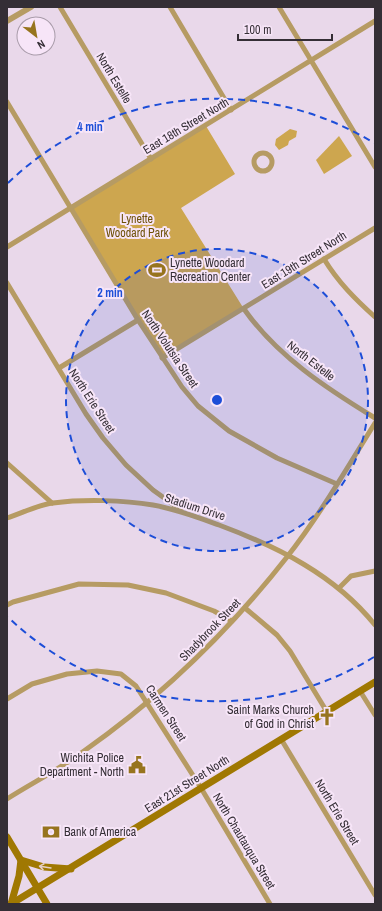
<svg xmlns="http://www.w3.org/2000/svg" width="382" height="911" viewBox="0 0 382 911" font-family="'Archivo Narrow',sans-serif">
<rect width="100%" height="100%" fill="#e9d8ea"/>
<g fill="#cda64f">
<polygon points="206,126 235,174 181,208 244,309 162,358 71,208"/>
<polygon points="290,129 297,131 296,137 289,141 288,145 279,150 275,145 276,139"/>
<polygon points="339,136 352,156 324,174 316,160"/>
</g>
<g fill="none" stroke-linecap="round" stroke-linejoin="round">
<g stroke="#b69b63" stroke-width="5">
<polyline points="60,7 151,159"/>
<polyline points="170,7 231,110"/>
<polyline points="279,7 375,167"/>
<polyline points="7,102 138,320 182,387 198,406 229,431 277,458 337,484"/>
<circle cx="263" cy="162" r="9"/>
<polyline points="7,247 375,21"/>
<path d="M324,259C338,282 355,299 375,317"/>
<polyline points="7,283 86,414 103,438 126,465 153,490 181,510"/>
<path d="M244,309C277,356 326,388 375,418"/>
<polyline points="162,358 375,228"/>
<polyline points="59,368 138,320"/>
<polyline points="7,463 52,503"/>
<path d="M7,518C22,513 38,505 53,503C83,499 124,500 153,505C176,509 197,517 219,525C278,547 335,575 375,625"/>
<polyline points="339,588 351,576 375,571"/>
<polyline points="7,605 13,602 79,584 128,585 166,593 214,611 232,621"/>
<polyline points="245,608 277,635 290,651 327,712"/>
<polyline points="360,691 375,715"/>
<polyline points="7,699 32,684 67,674 97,671 121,674 136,686 201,788 270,904"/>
<polyline points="281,739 375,895"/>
<path d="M7,799C32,783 60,769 84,751C161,697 229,631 287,557C320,515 347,468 375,423"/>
</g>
<polyline stroke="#b69b63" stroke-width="6" points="7,21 31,7"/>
<g stroke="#a07802" stroke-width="7">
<polyline points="7,837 47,904"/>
<polyline points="11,904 375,682"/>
<polyline points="11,904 19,876 21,860 44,867 71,869"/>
</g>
</g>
<defs><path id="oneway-shaft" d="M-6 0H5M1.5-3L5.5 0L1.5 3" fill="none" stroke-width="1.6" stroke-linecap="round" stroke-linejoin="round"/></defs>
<use stroke="#e6cfc7" href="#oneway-shaft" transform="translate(45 867) rotate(-171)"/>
<circle cx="217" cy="400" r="151" fill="#1d4ed8" fill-opacity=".12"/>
<g fill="none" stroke="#1d4ed8" stroke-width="2" stroke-dasharray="7 5">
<circle cx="217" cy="400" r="151"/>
<path d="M374 657A301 301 0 0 1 8 617M8 183A301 301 0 0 1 374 143"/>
</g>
<defs>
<g id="stadium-bare" transform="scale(1.38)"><path d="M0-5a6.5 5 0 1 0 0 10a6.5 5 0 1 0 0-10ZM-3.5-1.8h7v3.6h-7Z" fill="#97741e" stroke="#f7e5f8" stroke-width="2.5" paint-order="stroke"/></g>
<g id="church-bare" transform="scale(1.38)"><path d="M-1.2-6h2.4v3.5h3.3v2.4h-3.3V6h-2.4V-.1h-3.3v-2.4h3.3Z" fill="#97741e" stroke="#f7e5f8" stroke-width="2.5" paint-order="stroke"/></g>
<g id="civic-bare" transform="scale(1.38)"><path d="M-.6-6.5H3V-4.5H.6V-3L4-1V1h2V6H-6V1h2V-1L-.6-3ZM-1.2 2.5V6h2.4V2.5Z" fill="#97741e" stroke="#f7e5f8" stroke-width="2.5" paint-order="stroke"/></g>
<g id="bank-bare" transform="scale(1.38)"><path d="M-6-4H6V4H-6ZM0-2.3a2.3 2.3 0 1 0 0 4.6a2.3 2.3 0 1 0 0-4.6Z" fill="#97741e" stroke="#f7e5f8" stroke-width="2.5" paint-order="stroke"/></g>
</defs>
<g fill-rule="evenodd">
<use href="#stadium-bare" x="157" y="270"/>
<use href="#church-bare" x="327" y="717"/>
<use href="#civic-bare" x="137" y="765"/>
<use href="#bank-bare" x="51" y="832"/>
</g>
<g text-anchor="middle" stroke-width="4" stroke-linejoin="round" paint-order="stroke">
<g font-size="12" fill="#342e35" stroke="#f7e5f8">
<text transform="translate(114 78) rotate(59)" y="4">North Estelle</text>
<text transform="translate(186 126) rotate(-31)" y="4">East 18th Street North</text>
<text transform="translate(304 260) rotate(-32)" y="4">East 19th Street North</text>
<text transform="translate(170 349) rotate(56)" y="4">North Volutsia Street</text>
<text transform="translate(311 361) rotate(38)" y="4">North Estelle</text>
<text transform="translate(92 401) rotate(57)" y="4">North Erie Street</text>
<text transform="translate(195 507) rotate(18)" y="4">Stadium Drive</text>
<text transform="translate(210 630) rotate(-46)" y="4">Shadybrook Street</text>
<text transform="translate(166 713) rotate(57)" y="4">Carmen Street</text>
<text transform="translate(187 784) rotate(-32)" y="4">East 21st Street North</text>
<text transform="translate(337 812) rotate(59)" y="4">North Erie Street</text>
<text transform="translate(244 841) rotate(59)" y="4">North Chautauqua Street</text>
</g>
<g font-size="12" fill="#6d5107" stroke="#f7e5f8">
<text x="137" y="223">Lynette<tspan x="137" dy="14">Woodard Park</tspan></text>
</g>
<g font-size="12" fill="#342e35" stroke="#f7e5f8" text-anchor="start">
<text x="170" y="267">Lynette Woodard<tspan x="170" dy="14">Recreation Center</tspan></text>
<text x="314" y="714" text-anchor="end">Saint Marks Church<tspan x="314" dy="14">of God in Christ</tspan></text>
<text x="124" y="762" text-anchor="end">Wichita Police<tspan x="124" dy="14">Department - North</tspan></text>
<text x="64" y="836">Bank of America</text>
</g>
</g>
<circle cx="217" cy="400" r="6" fill="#1d4ed8" stroke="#f7e5f8" stroke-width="2"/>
<g font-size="12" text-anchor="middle" font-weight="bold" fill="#1d4ed8" stroke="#f7e5f8" stroke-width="4" stroke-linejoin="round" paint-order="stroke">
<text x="90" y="131">4 min</text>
<text x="110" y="297">2 min</text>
</g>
<rect width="382" height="911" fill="none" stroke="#342e35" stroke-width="16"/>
<g transform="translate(36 36) rotate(149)"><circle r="19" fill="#f7e5f8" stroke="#a99caa"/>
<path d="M0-3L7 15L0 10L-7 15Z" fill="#97741e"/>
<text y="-6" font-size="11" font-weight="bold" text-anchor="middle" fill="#342e35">N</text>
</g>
<path d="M238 34v6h94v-6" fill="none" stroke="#342e35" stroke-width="2"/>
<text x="244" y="34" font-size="12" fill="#342e35" stroke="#f7e5f8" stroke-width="3" paint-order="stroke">100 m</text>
</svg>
